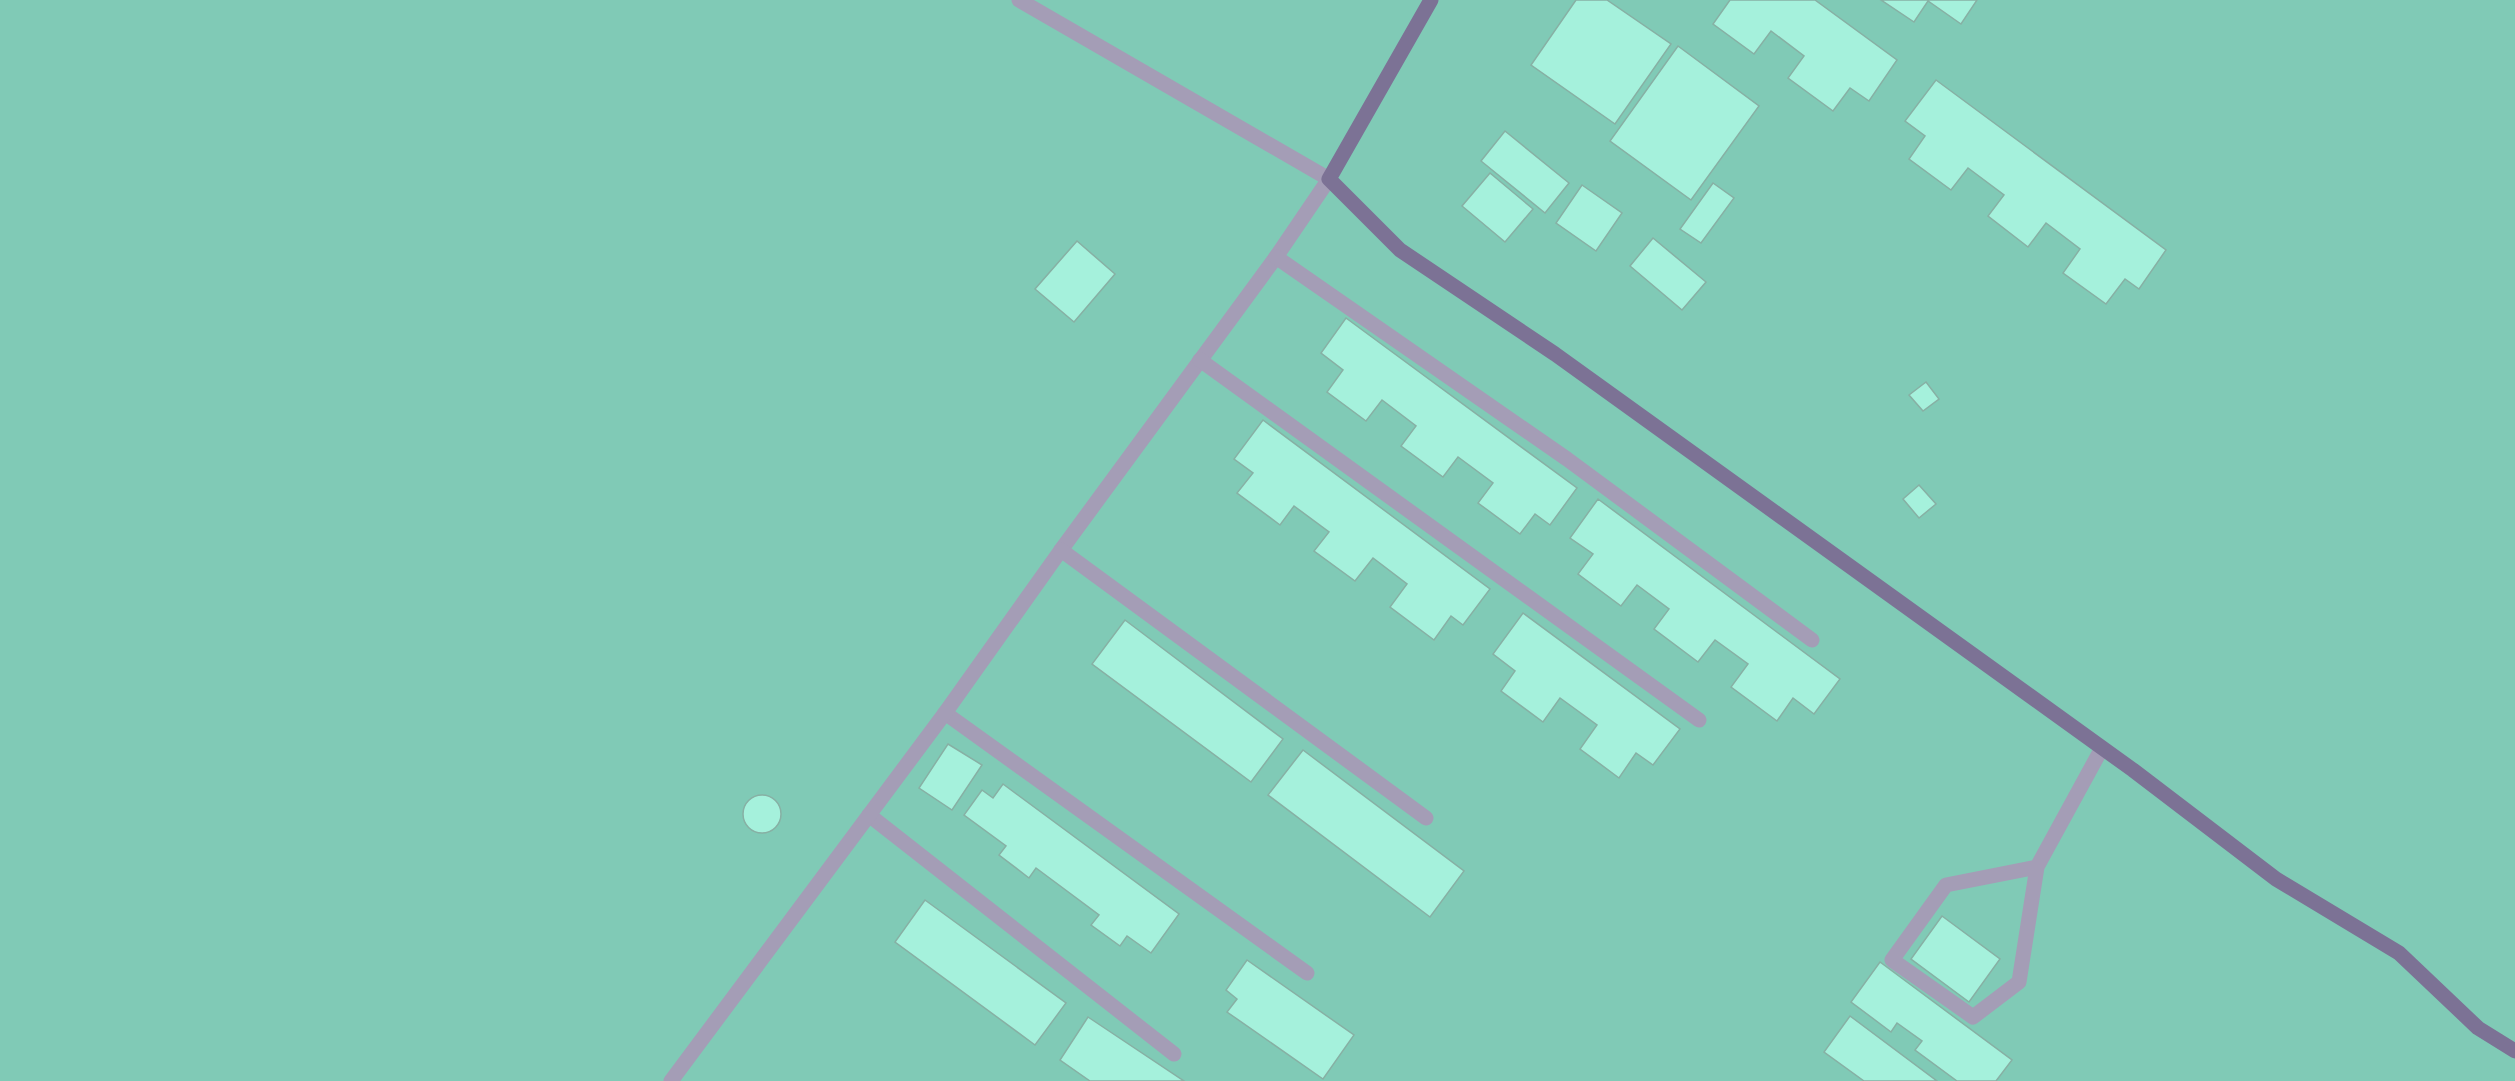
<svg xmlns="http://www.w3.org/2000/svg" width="2515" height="1081" viewBox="0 0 2515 1081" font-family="'Zilla Slab',serif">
<rect width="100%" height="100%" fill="#e5fff7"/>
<rect fill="#80cab6" x="0" y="0" width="2515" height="1081"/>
<g fill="#a5f1dc" stroke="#87b0a4" stroke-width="1.5">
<polygon points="1576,0 1607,0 1671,44 1615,124 1531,65"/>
<polygon points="1730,0 1815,0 1897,60 1869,101 1850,88 1833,111 1788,78 1804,56 1771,31 1754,54 1713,24"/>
<polygon points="1881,0 1977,0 1961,24 1928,1 1914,22"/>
<polygon points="1678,46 1759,106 1691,200 1610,141"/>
<polygon points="1936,80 2166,250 2139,289 2125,279 2106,304 2063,273 2080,249 2046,223 2028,247 1988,216 2004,195 1968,168 1951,190 1909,159 1925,136 1905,121"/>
<polygon points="1505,131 1569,183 1545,213 1481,161"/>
<polygon points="1490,173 1533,209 1505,242 1462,206"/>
<polygon points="1713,183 1734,198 1701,243 1680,229"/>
<polygon points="1582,185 1622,213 1596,251 1556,223"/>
<polygon points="1653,238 1706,282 1682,310 1630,266"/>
<polygon points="1077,241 1115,274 1074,322 1035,289"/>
<polygon points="1346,318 1577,488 1550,525 1535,514 1520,534 1478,503 1493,483 1458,457 1443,477 1401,446 1416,426 1382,400 1366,421 1327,392 1343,370 1321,353"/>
<polygon points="1926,382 1939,399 1923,411 1909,395"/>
<polygon points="1263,420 1490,589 1463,625 1451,616 1434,640 1390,607 1407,584 1373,558 1355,581 1314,551 1329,532 1294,506 1280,525 1237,493 1253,473 1234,459"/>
<polygon points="1919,485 1936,504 1919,518 1903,499"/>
<polygon points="1598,499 1840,679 1814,714 1793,698 1777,721 1731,687 1748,664 1715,640 1698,662 1654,629 1669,609 1637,585 1621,606 1578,574 1593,554 1570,538"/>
<polygon points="1523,613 1680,729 1653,765 1636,753 1619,778 1580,749 1597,725 1560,698 1543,722 1501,691 1515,671 1493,654"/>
<polygon points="1125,620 1283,739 1251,782 1092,664"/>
<polygon points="948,744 982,765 952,810 919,788"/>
<polygon points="1303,750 1464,871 1430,917 1268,795"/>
<polygon points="1003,784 1179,914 1151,953 1127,936 1120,946 1091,925 1099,915 1036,868 1029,878 999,855 1006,846 964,815 982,790 993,798"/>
<circle cx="762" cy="814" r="19"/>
<polygon points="925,900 1066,1003 1035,1045 895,942"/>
<polygon points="1942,916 2000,959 1969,1002 1911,959"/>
<polygon points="1247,960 1354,1035 1323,1079 1227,1012 1237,999 1226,990"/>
<polygon points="1880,962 2012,1060 1996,1081 1957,1081 1915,1050 1922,1041 1897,1023 1891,1032 1851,1002"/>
<polygon points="1850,1016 1937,1081 1864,1081 1824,1052"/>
<polygon points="1088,1017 1184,1081 1090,1081 1060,1060"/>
</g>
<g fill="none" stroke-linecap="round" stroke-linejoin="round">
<polyline stroke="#a49db6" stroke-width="15" points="2037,867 1946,885 1892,960 1973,1017 2019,982 2037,867 2102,748"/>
<g stroke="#a49db6" stroke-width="15">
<polyline points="1019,0 1329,179 1276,257 1061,550"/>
<polyline points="1276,257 1567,459 1812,640"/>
<polyline points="1200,360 1699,720"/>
<polyline points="945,713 1307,973"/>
<polyline points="869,815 1174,1054"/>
<polyline points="671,1081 945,713 1061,550 1426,818"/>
</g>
<polyline stroke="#7c7295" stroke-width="15" points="1431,0 1329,179 1400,250 1555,354 2133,770 2276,879 2399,953 2478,1028 2515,1051"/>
</g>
</svg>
